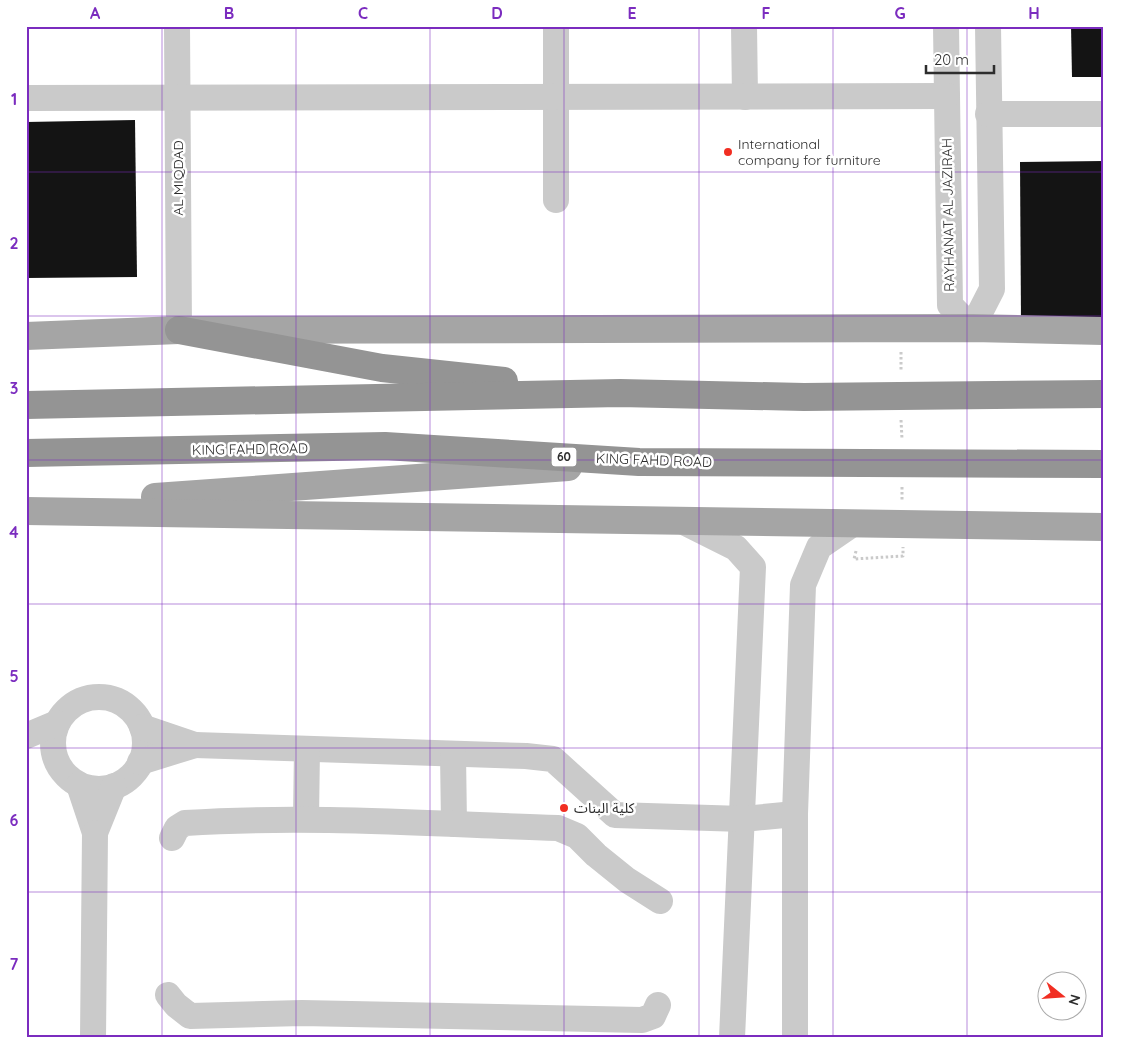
<svg xmlns="http://www.w3.org/2000/svg" width="1129" height="1064" viewBox="0 0 1129 1064" font-family="Quicksand,'Noto Sans Arabic',sans-serif">
<rect width="100%" height="100%" fill="#fff"/>
<g fill="#141414">
<polygon points="1071,26 1103,26 1103,77 1072,77"/>
<polygon points="135,120 137,277 26,278 26,122"/>
<polygon points="1103,161 1103,318 1021,319 1020,162"/>
</g>
<g fill="none" stroke-linecap="round" stroke-linejoin="round">
<g stroke="#cacaca" stroke-width="3" stroke-dasharray="2.5 2.5" stroke-linecap="butt">
<polyline points="901,352 901,371"/>
<polyline points="901,420 902,439"/>
<polyline points="902,487 902,501"/>
<polyline points="856,551 854,559 903,556 903,547"/>
</g>
<g stroke="#cacaca" stroke-width="26">
<polyline points="177,26 179,330"/>
<polyline points="556,26 556,200"/>
<polyline points="744,26 745,97"/>
<polyline points="946,26 950,305 972,328 992,289 988,26"/>
<polyline points="26,98 947,96"/>
<polyline points="988,114 1103,114"/>
<polyline points="682,521 736,548 753,567 732,1038"/>
<circle cx="99" cy="743" r="46"/>
<polyline points="26,736 57,723"/>
<polyline points="195,745 526,756 553,759 615,815 743,819 795,814"/>
<polyline points="453,754 454,824"/>
<polyline points="140,762 195,745 142,727"/>
<polyline points="79,785 95,833 114,786"/>
<polyline points="306,819 307,749"/>
<path d="M172,838L177,828L185,823C309,815 433,824 558,828L577,836L596,855L627,880L660,901"/>
<polyline points="168,995 176,1005 190,1016 302,1013 642,1020 653,1016 658,1005"/>
<polyline points="93,1038 95,833"/>
<polyline points="795,1038 795,814 803,585 819,547 854,523"/>
</g>
<g stroke="#a5a5a5" stroke-width="28">
<polyline points="26,336 179,330 972,328 1103,331"/>
<polyline points="155,497 568,467"/>
<polyline points="26,511 1103,527"/>
</g>
<g stroke="#949494" stroke-width="28">
<polyline points="179,330 382,368 504,381"/>
<polyline points="26,405 620,393 804,397 1103,394"/>
<polyline points="26,453 385,446 639,462 1103,464"/>
</g>
</g>
<path fill="none" stroke="#7b2cbf" stroke-width="1" stroke-opacity="0.55" d="M162,26V1038M296,26V1038M430,26V1038M564,26V1038M699,26V1038M833,26V1038M967,26V1038M26,172H1103M26,316H1103M26,460H1103M26,604H1103M26,748H1103M26,892H1103"/>
<g fill="#f12e22" stroke="#fff" stroke-width="2">
<circle cx="728" cy="152" r="5"/>
<circle cx="564" cy="808" r="5"/>
</g>
<g text-anchor="middle" stroke-width="5" stroke-linejoin="round" paint-order="stroke">
<rect fill="#fff" stroke="#6c6c6c" stroke-width="1" x="551.5" y="447.5" width="25" height="19" rx="4"/>
<g font-size="12" font-weight="bold" fill="#2d2d2d">
<text x="564" y="461">60</text>
</g>
<g font-size="14" fill="#2d2d2d" stroke="#fff" text-anchor="start">
<text x="738" y="149">International<tspan x="738" dy="16">company for furniture</tspan></text>
<text x="574" y="813">كلية البنات</text>
</g>
<g font-size="14" fill="#2d2d2d" stroke="#fff">
<text transform="translate(178 178) rotate(-90)" y="5">AL MIQDAD</text>
<text transform="translate(948 215) rotate(-91)" y="5">RAYHANAT AL JAZIRAH</text>
<text transform="translate(250 449) rotate(-1)" y="5">KING FAHD ROAD</text>
<text transform="translate(654 460) rotate(2)" y="5">KING FAHD ROAD</text>
</g>
</g>
<rect width="1129" height="1064" fill="none" stroke="#ffffff" stroke-width="55"/>
<g transform="translate(1062 996) rotate(107)"><circle r="24" fill="#ffffff" stroke="#ababab"/>
<path d="M0-4L9 19L0 12L-9 19Z" fill="#f12e22"/>
<text y="-8" font-size="14" font-weight="bold" text-anchor="middle" fill="#2d2d2d">N</text>
</g>
<path d="M926 65v8h68v-8" fill="none" stroke="#2d2d2d" stroke-width="2.5"/>
<text x="934" y="65" font-size="15" fill="#2d2d2d" stroke="#ffffff" stroke-width="4" paint-order="stroke">20 m</text>
<rect x="28" y="28" width="1074" height="1008" fill="none" stroke="#7b2cbf" stroke-width="2"/>
<g font-size="16" text-anchor="middle" font-weight="bold" fill="#7b2cbf">
<text x="95" y="19">A</text>
<text x="229" y="19">B</text>
<text x="363" y="19">C</text>
<text x="497" y="19">D</text>
<text x="632" y="19">E</text>
<text x="766" y="19">F</text>
<text x="900" y="19">G</text>
<text x="1034" y="19">H</text>
<text x="14" y="105">1</text>
<text x="14" y="249">2</text>
<text x="14" y="394">3</text>
<text x="14" y="538">4</text>
<text x="14" y="682">5</text>
<text x="14" y="826">6</text>
<text x="14" y="970">7</text>
</g>
</svg>
